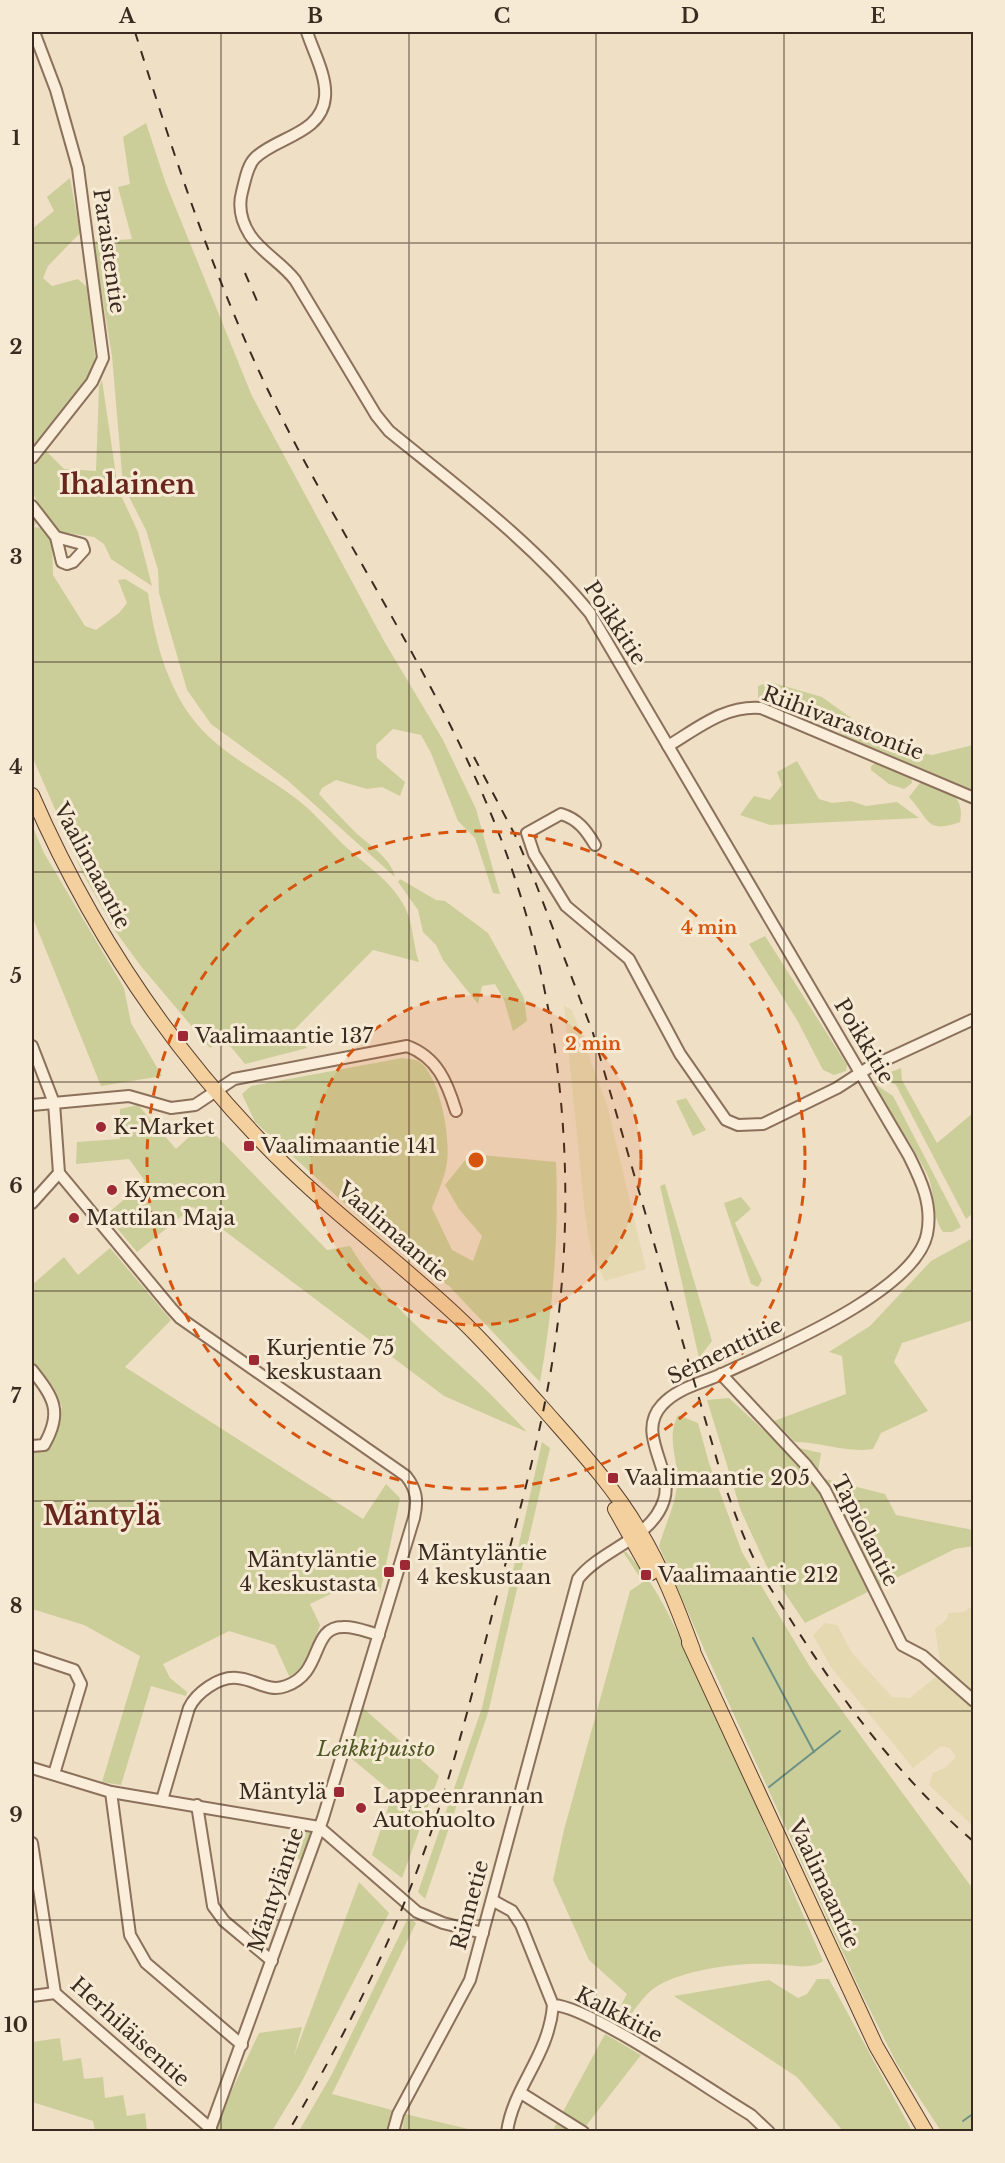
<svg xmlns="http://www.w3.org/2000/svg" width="1005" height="2163" viewBox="0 0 1005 2163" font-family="'Libre Baskerville',serif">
<rect width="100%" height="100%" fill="#efdfc5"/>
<g fill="#e5d9b2">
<polygon points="564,1006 572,1010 607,1105 646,1269 605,1281 591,1251 585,1215"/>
<polygon points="973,1606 973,1697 941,1667 935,1629 947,1619 948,1613 964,1612"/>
<polygon points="825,1623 837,1625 852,1653 892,1697 910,1698 939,1674 973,1707 973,1826 929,1785 933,1773 946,1767 956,1757 950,1748 941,1746 913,1768 831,1667 813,1635"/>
</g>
<g fill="#ccce99">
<path d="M146,123L166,184L252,396L384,641L443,740L476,809L500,894L493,893L475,838L458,821L431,753L421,735L393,729L376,745L377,758L405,782L400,796L382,787L367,789L336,780L322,788L319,794C331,807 343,820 355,832C369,845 390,857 395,877L286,779L211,724L187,690L159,593L158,570L146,530L123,485L112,356L93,242L132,239L118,187L130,184L123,137Z"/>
<polygon points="70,178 80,233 48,266 43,278 52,286 78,279 88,288 95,358 88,377 32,449 32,229 54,211 47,197"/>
<path d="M102,380L118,489L138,532L152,586L111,559L104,544L94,537L60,532C48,516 23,491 32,470C35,463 42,456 45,450L64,469L96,471L99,387Z"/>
<path d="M32,511L37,521L34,527L42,528L52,542L53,575L85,626L96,630L119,613L127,603L118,580L125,579L148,593C155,645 170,700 209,737C236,762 270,778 298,800C316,814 331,833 347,848C366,865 388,879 402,902C414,921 412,942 419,962L373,950L293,1031L307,1048L245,1064L231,1047L219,1042L210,1048L140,965L116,932L83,874L32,756Z"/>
<polygon points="770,682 822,697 861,725 905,750 932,755 973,745 973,790 845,736 813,714 758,698 758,686"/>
<polygon points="797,761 819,799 832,803 851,801 866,806 897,802 919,818 770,825 740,815 754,796 770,800 782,785 777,772"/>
<polygon points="877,762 911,776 912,783 904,789 889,784 871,770 871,766"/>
<path d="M923,779C944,787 966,795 960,822C926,834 930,820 909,797Z"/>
<polygon points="32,825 44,853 124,988 131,1023 162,1076 101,1086 32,916"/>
<polygon points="400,879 436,900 445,901 488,933 524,998 527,1021 513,1031 504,1000 495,984 482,986 478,1004 443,960 436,945 423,932 418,910 398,882"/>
<polygon points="765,936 847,1065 846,1071 834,1075 823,1070 797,1020 749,944"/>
<path d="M402,1058C408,1059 416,1059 420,1062C441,1078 452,1143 446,1168C443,1181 437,1195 432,1208L452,1250L473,1261L482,1236L459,1209L445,1185L470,1154L556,1162C559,1235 553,1311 540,1382L449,1286L375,1231L255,1122L242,1094L251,1086Z"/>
<polygon points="901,1068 902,1080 937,1143 973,1113 973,1213 966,1219 896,1085 883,1075"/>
<path d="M872,1082L893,1096L961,1227L952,1232H943C931,1216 936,1193 927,1174C912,1143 889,1113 872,1082Z"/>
<polygon points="686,1098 706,1130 693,1136 676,1101"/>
<path d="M138,1105L176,1149L204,1123L327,1250L350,1246C382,1299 424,1332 468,1373C489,1392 508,1412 527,1432L444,1396L193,1207L137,1252L106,1215L145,1181L129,1159L76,1164L77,1142L120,1139V1109Z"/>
<polygon points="665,1184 712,1341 699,1358 660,1186"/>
<polygon points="741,1197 751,1209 735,1223 762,1280 758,1287 751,1284 724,1203"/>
<path d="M973,1238V1320L902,1343L894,1362L928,1411L881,1433L873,1449C847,1453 821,1442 795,1442L774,1421L846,1394L842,1356L829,1352L870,1326L931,1261Z"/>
<path d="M110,1248L171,1320L125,1367L363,1519L386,1484L400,1498L380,1593L349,1585L310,1604L320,1625L303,1671L290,1678L275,1645L229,1631L163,1664L170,1678L187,1692L186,1696L151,1686L121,1785L102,1782L140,1656L84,1625L32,1609V1454C55,1444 57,1429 62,1406L32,1363V1285L64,1257L78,1275Z"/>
<polygon points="729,1398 777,1443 821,1453 817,1477 885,1494 896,1515 973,1530 973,1546 955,1549 805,1623 766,1565 741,1511 707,1400"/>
<path d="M678,1415L698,1423L709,1463L742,1552L765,1592L810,1667L973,1889V2131H941L897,2064L861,1992L708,1658L659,1546C665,1525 677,1502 677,1481C678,1457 666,1439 678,1415Z"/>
<polygon points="542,1442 550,1448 488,1713 425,1899 418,1892 482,1708"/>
<path d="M623,1552H626C660,1587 680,1638 700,1682C743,1774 783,1868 823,1961C809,1971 789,1964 773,1964C741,1962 687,1969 659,1985C644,1993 632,2014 622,2027L612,2022L627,1994L589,1960L553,1880L564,1830L630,1591L643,1582Z"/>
<polygon points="362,1707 439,1776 402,1878 372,1855 393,1793 346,1754"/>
<polygon points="301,1827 308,1829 312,1838 305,1857 300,1860 293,1856 293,1835"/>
<polygon points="359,1882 389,1913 301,2083 272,2131 212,2132 259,2033 302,2027 294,2056"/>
<polygon points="408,1918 416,1923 332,2094 392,2110 386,2131 299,2131 332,2074"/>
<polygon points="817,1979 829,1979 912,2131 843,2131 797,2077 674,1996 769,1980 798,1998 807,1994"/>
<polygon points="605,2034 641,2055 582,2131 552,2132"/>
<polygon points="60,2038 63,2061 81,2058 84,2079 103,2077 105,2098 123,2095 127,2116 145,2113 147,2131 95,2131 93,2121 32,2102 32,2042"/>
<polygon points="405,2114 477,2131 402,2131"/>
</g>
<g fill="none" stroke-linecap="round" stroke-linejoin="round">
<g stroke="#6d9285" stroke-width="2">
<polyline points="753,1638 814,1752"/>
<polyline points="769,1787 840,1731"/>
<polyline points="963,2121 974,2113"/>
</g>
<g stroke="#8b705b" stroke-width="14">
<g id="minor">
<path d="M307,32C313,51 327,76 325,97C322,134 276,137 255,158C247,166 245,181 242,192C238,207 241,221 250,235C261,252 282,263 295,280L376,415L389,431C459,488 532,542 590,613L909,1156C921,1180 933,1205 927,1234C915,1292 773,1350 722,1374C702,1383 677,1388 662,1405C635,1434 674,1469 664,1500C652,1539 601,1549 578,1579L470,1980L398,2114L393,2132"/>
<polyline points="32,458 92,382 103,358 78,168 56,90 34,32"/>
<polyline points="32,506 56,537 62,562 67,564 73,562 84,550 82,544 56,537"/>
<path d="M668,746C698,728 725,705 761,708L974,798"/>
<path d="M595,845C586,830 578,819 561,814L527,833L534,854L566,906L629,959L680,1054L726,1120L738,1125L763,1124L837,1088L868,1068L974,1019"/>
<path d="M32,1046L54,1103L59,1173L171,1308L180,1318L406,1476C417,1490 418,1501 414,1518L323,1818L209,2132"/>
<path d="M32,1105L129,1096L171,1108L195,1105L234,1079L407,1046C437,1057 447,1082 456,1111"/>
<polyline points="32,1203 59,1173"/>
<path d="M32,1370C54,1398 63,1412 44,1445L32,1446"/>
<polyline points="721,1374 806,1465 825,1490 902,1645 923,1656 974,1701"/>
<polyline points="32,1656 74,1670 81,1684 54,1774"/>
<polyline points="32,1768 111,1792 319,1827 417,1912 443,1923 483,1933"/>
<polyline points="111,1792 130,1935 146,1963 242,2045"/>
<path d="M162,1800L189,1708C196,1693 219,1676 237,1678C255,1679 268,1693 286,1686C324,1673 310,1627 343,1627C355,1626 367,1632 379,1635"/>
<polyline points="197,1805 213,1906 224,1921 272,1961"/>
<polyline points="32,1843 55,1993 211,2129"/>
<path d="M492,1900L512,1911L521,1925L553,2005C590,2006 712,2092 751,2115L769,2132"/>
<polyline points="32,1996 55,1993"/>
<polyline points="521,2093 583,2132"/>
<path d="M507,2132C513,2087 549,2056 553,2005"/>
</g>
</g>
<g stroke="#593f2f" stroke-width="16">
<g id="major">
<path d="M32,795C88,924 164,1040 261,1141C322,1205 394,1257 458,1317C487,1344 513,1375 540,1405C575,1445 612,1484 639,1530C662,1568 678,1609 693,1650"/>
<polyline points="615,1509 651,1573"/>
<polyline points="689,1643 876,2046 926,2132"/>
</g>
</g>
<use href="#minor" stroke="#faedd9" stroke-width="10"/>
<use href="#major" stroke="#f3d09d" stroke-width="14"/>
<g stroke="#3b2a1f" stroke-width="2" stroke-dasharray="10 10" stroke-linecap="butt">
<path d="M135,32C178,168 221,302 288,430C358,566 446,695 501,839C567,1013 582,1209 547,1392C533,1466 512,1538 493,1611C474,1687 455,1764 429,1838C393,1941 344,2038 288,2132"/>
<polyline points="245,273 260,308"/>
<path d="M474,757L516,837L536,884L593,1033L721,1474C732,1506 743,1538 758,1567C769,1587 782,1606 794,1625C845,1705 902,1780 974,1842"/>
</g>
</g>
<path fill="none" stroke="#3b2a1f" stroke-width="1.5" stroke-opacity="0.55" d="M221,32V2132M409,32V2132M596,32V2132M784,32V2132M32,243H974M32,452H974M32,662H974M32,872H974M32,1082H974M32,1291H974M32,1501H974M32,1711H974M32,1920H974"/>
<circle cx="476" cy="1160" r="165" fill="#d7540e" fill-opacity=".12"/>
<g fill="none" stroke="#d7540e" stroke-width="3" stroke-dasharray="10 8">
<circle cx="476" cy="1160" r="165"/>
<circle cx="476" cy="1160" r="329"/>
</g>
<g fill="#9c2934" stroke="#f6ead5" stroke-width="2">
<rect x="177" y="1030" width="12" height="12" rx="3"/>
<circle cx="101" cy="1127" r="6"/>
<rect x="243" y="1140" width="12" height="12" rx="3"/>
<circle cx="112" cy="1190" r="6"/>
<circle cx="74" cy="1218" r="6"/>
<rect x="248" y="1354" width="12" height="12" rx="3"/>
<rect x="607" y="1472" width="12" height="12" rx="3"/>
<rect x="399" y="1559" width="12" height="12" rx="3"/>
<rect x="383" y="1566" width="12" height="12" rx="3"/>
<rect x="640" y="1569" width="12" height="12" rx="3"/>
<rect x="333" y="1786" width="12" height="12" rx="3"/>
<circle cx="361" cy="1808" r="6"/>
</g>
<g text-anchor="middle" stroke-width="6" stroke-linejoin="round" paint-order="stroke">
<g font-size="21" fill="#3b2a1f" stroke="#f6ead5">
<text transform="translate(109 251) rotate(82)" y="7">Paraistentie</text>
<text transform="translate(615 623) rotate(57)" y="7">Poikkitie</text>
<text transform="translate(843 723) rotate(21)" y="7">Riihivarastontie</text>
<text transform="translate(92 866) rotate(62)" y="7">Vaalimaantie</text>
<text transform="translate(864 1041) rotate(59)" y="7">Poikkitie</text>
<text transform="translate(393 1232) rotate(41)" y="7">Vaalimaantie</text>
<text transform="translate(725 1351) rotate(-26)" y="7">Sementtitie</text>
<text transform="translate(865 1531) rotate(63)" y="7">Tapiolantie</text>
<text transform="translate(824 1884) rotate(65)" y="7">Vaalimaantie</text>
<text transform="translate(276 1890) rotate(-71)" y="7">Mäntyläntie</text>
<text transform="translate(470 1905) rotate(-75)" y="7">Rinnetie</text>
<text transform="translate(619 2015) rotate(28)" y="7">Kalkkitie</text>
<text transform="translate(130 2032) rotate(42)" y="7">Herhiläisentie</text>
</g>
<g font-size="21" fill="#3b2a1f" stroke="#f6ead5" text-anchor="start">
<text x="195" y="1043">Vaalimaantie 137</text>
<text x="113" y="1134">K-Market</text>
<text x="261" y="1153">Vaalimaantie 141</text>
<text x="124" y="1197">Kymecon</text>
<text x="86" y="1225">Mattilan Maja</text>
<text x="266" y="1355">Kurjentie 75<tspan x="266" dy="24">keskustaan</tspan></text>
<text x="625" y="1485">Vaalimaantie 205</text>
<text x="417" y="1560">Mäntyläntie<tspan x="417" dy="24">4 keskustaan</tspan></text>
<text x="377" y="1567" text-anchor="end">Mäntyläntie<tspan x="377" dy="24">4 keskustasta</tspan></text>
<text x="658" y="1582">Vaalimaantie 212</text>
<text x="327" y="1799" text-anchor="end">Mäntylä</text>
<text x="373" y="1803">Lappeenrannan<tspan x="373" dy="24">Autohuolto</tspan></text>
</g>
<g font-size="21" font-style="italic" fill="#4f5825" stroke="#f6ead5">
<text x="376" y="1756">Leikkipuisto</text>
</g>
<g font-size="27" font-weight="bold" fill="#68261d" stroke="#f6ead5">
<text x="127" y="494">Ihalainen</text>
<text x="102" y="1525">Mäntylä</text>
</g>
</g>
<circle cx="476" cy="1160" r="9" fill="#d7540e" stroke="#f6ead5" stroke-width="3"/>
<g font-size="18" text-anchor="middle" font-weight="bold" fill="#d7540e" stroke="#f6ead5" stroke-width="6" stroke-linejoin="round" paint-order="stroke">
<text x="709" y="934">4 min</text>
<text x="593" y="1050">2 min</text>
</g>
<rect width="1005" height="2163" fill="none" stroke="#f6ead5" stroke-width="66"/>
<rect x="33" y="33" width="939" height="2097" fill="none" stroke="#3b2a1f" stroke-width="2"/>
<g font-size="20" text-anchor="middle" font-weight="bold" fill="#3b2a1f">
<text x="127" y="23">A</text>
<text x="315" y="23">B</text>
<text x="502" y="23">C</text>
<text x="690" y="23">D</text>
<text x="878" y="23">E</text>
<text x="16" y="145">1</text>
<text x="16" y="354">2</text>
<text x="16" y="564">3</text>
<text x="16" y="774">4</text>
<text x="16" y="983">5</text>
<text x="16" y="1193">6</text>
<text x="16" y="1403">7</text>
<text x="16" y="1613">8</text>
<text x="16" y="1822">9</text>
<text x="16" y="2032">10</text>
</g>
</svg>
